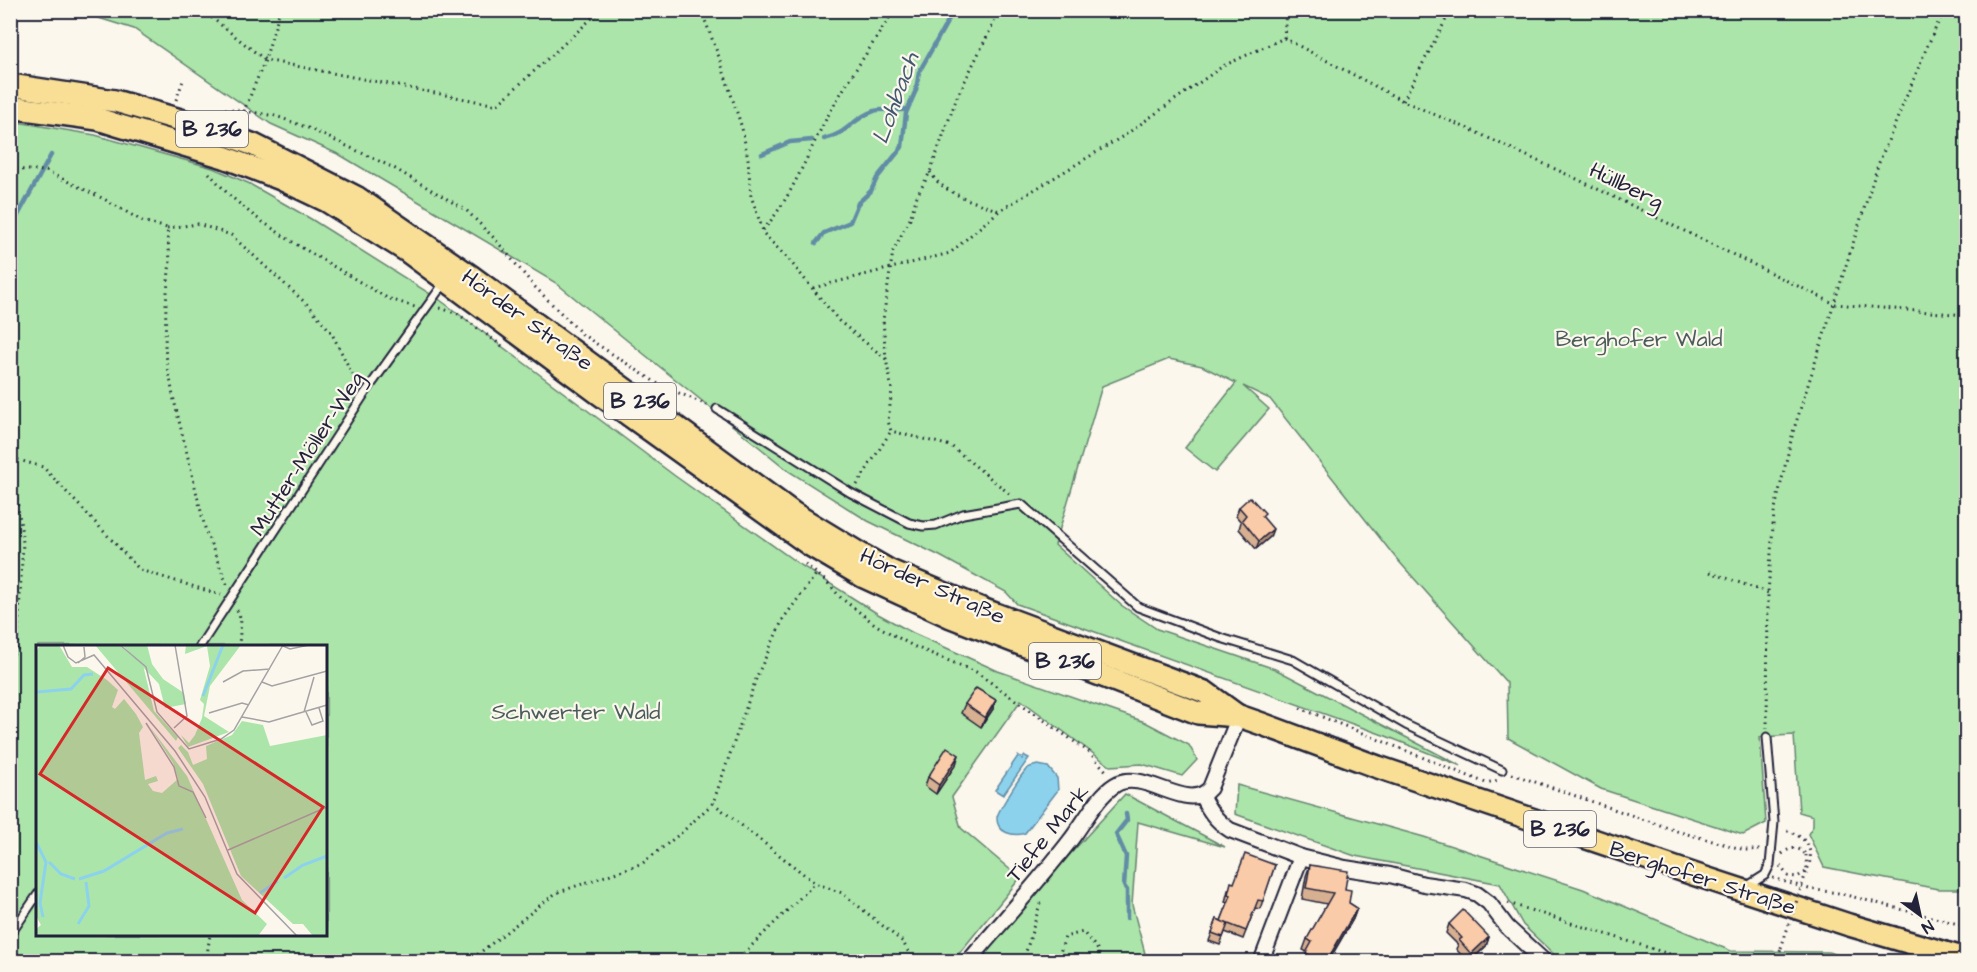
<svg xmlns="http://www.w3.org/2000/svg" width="1977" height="972" viewBox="0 0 1977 972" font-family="'Architects Daughter',sans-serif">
<rect width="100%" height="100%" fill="#fbf7ec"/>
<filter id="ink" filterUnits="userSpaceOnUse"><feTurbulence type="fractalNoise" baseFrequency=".0167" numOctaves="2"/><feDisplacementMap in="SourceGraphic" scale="12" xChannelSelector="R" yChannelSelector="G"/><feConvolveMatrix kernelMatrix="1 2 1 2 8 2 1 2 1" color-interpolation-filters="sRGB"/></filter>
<g filter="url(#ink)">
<g fill="#abe5a9" stroke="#668472" stroke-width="1.5" fill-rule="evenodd">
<polygon points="76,11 1966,11 1966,889 1938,889 1824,867 1808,834 1813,826 1813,816 1799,812 1794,735 1760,737 1766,823 1743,835 1601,789 1508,738 1507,683 1395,557 1270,399 1243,386 1269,409 1215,472 1185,448 1236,383 1202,366 1169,359 1102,386 1055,545 1121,605 1157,629 1275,669 1461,766 1386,736 1017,604 1006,592 940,556 868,521 790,472 556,283 340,155 271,124 134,29"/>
<path d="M11,121L95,135L213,168L248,183L311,219L440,300L675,476L799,564L878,614L913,633L998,671L1145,722L1189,745L1197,760L1182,776L1142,764L1110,766L1021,700L952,797L961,828L1020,878L953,961L11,962ZM38,646H326V934H38Z"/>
<polygon points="1237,785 1424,837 1583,889 1731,951 1828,952 1860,961 1561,961 1523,925 1500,884 1355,856 1235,814"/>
<polygon points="1125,794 1225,847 1138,822 1132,905 1147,961 977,962 1043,884"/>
</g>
<g fill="#8cd2ed" stroke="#628ca6" stroke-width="1.5">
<polygon points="1018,756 1022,759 1025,756 1029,758 1003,795 995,790"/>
<path d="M1038,765L1048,767L1057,778L1058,790L1025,833C1014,837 996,833 997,817C998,811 1023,771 1028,768C1031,766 1034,766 1038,765Z"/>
</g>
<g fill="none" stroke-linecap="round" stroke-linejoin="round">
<g stroke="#628ca6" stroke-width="4.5">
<path d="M824,139C847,134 853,118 874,111C883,108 896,112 907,109"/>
<polyline points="762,154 790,142 812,140"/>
<polyline points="10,230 51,155"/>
<polyline points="816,243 824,233 850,222 858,203 871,191 877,178 902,147 906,113 916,90 919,72 954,10"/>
<polyline points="1126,814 1127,820 1116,834 1126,856 1124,886 1127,890 1127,918"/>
</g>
<g stroke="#22223b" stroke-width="11">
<g id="service">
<polyline points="717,409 851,493 909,523 923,526 936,525 963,514 1021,504 1138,607 1221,638 1293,660 1406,725 1502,770"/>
<polyline points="200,646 363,396 444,283"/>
<polyline points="1746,887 1765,875 1770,865 1774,822 1767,737"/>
<polyline points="10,935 38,894"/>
</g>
</g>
<g stroke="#22223b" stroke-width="18">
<g id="minor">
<path d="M1201,795C1209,810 1215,820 1230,830L1301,857L1345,868L1390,875L1424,884L1466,890L1477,894L1489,903L1507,927L1545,962"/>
<path d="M968,962C1002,922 1037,883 1069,842C1083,825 1097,796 1115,785C1144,767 1188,815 1210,788L1239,716"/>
<polyline points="1261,962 1301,857"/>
</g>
</g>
<g stroke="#22223b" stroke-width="26">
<g id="primary">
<polyline points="10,85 115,101 208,128 254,145 356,197 472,277 793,513 857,552 890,571 982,609 1205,692 1238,716"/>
<polyline points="10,107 98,119 117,125 224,157 281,179 327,201 407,251 597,392 810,545 864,577 951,617 1198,713 1239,716 1262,724 1378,767 1696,875 1849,925 1966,959"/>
</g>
</g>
<g stroke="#22223b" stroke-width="3" stroke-dasharray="1.5 4.5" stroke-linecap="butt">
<polyline points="202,10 265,60 497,105 601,10"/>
<polyline points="701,10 719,57 742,128 748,159 751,196 764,234 790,261 839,321 886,359"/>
<polyline points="1000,10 957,97 930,172 917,196 910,219 893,251 883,320 886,359 892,390 888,421 891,431 951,446 1011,495"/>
<polyline points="1284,38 1286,10"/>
<polyline points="176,100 184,78"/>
<polyline points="1403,101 1451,10"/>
<polyline points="225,109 244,111 265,60 280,10"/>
<polyline points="244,111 276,116 308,128 392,167 466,210 495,239 534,286 583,335 658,384 707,405"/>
<polyline points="10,169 46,171 104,199 142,221 167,228 170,260 166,303 165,349 173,396 206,532 228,587"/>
<path d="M930,172C942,194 977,202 999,211"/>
<polyline points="209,173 228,194 254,216 294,243 387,298 415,307"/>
<polyline points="167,228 198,224 231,235 311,308 331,332 358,385"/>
<path d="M763,230C790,200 805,160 823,125C844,85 870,49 894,10"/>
<polyline points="813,288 950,253 999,211 1125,135 1223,66 1284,38 1403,101 1471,130 1579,180 1835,304 1966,315"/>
<polyline points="440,308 458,314 505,348"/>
<polyline points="10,451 23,542 17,649 10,658"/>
<polyline points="12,458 43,467 140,570 221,595"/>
<polyline points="857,485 891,431"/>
<polyline points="805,564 827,582 841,598 876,625 913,646 976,672 1089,752 1108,773"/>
<polyline points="1710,572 1768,593"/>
<polyline points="237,610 241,619 239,646"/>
<polyline points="1300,708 1486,783 1499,780"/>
<polyline points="1767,729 1768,593 1774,513 1793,432 1878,165 1927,47 1944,10"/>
<polyline points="1512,774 1680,832 1745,850 1763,850"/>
<polyline points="713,803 815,883 842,893 903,942 910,955 918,962"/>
<path d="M1782,854C1790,847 1799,846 1806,855"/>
<path d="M1780,866L1788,876L1797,877L1806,872C1817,851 1806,835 1784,830"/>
<polyline points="1773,878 1809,889 1838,893 1966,926"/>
<polyline points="1508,903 1694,962"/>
<polyline points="206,962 210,934"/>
<polyline points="468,962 556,893 643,863 681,833 713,803 757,676 783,619 817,573"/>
<polyline points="735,962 815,883"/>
<polyline points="1023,962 1040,904 1037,901"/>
<polyline points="1057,962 1065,937 1083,932 1099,951 1098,962"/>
<polyline points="1776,962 1781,948"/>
</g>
<use href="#service" stroke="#fbf7ec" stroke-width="7"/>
<use href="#minor" stroke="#fbf7ec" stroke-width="14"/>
<use href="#primary" stroke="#f9df96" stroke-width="21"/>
<polyline stroke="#22223b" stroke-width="3" stroke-dasharray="1.5 4.5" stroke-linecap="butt" points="1781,948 1807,870 1806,855"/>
</g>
<g fill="#d7af91" stroke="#22223b" stroke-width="1.5">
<polygon points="1239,507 1263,517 1270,537 1256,549 1239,529 1241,522 1236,516"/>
<polygon points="965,704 993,709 981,727 961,713"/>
<polygon points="956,764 936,794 925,786 928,777"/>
<polygon points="1275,865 1260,909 1255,908 1243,939 1225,932 1220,945 1209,941 1217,919 1221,921 1228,903 1225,902 1228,890 1234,883"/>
<polygon points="1310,865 1345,889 1349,903 1357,908 1353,919 1328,962 1303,962 1307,952 1303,950 1307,939 1327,904 1302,899 1306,876"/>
<polygon points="1449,924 1489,937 1486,946 1470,962 1467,962 1456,949 1458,945 1446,933"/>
</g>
<g fill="#af8e76" stroke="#22223b" stroke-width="1.5">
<polygon points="1273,529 1270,537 1256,549 1259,541"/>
<polygon points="996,700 993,709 981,727 985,718"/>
<polygon points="959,755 956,764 936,794 939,785"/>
<polygon points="1357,908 1353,919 1328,962 1326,962"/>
<polygon points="1489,937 1486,946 1469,962 1471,954"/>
</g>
<g fill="#facba9" stroke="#22223b" stroke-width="1.5">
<polygon points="1250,497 1265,513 1262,516 1273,529 1259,541 1242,520 1246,515 1239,507"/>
<polygon points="976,688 996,700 985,718 965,704"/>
<polygon points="947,747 959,755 939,785 928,777"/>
<polygon points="1245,854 1275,865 1263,901 1258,900 1246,931 1221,921 1228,924 1223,937 1212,933 1217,919 1221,921 1231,895 1228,894 1231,882 1234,883"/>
<polygon points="1310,865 1348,871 1345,889 1351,890 1349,903 1357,908 1326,962 1322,962 1306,953 1312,942 1307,939 1333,893 1306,888"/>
<polygon points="1463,910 1489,937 1471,954 1459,940 1462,938 1449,924"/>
</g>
</g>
<g text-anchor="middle" stroke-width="4.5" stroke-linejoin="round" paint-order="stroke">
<g fill="#fbf7ec" stroke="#636270" stroke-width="1.5">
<rect x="176" y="111" width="72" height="36" rx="4.5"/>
<rect x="604" y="383" width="72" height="36" rx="4.5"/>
<rect x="1029" y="643" width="72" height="36" rx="4.5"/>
<rect x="1524" y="811" width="72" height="36" rx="4.5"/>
</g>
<g font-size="21" font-weight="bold" fill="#22223b">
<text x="212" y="136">B 236</text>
<text x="640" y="408">B 236</text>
<text x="1065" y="668">B 236</text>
<text x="1560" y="836">B 236</text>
</g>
<g font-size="22" fill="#22223b" stroke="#fbf7ec">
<text transform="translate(1627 185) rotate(26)" y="8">Hüllberg</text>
<text transform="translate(528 319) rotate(36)" y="8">Hörder Straße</text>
<text transform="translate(306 453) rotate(-57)" y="8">Mutter-Möller-Weg</text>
<text transform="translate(933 585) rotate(24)" y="8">Hörder Straße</text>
<text transform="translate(1047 833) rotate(-51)" y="8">Tiefe Mark</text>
<text transform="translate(1703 877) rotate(18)" y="8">Berghofer Straße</text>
</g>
<g font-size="22" fill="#4b5c5c" stroke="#fbf7ec">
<text x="1639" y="346">Berghofer Wald</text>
<text x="576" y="719">Schwerter Wald</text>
</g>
<g font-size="24" font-style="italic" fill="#425770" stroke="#fbf7ec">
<text transform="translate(895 98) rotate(-70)" y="8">Lohbach</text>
</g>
</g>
<g transform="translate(36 645)">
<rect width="291" height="291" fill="#fbf7ec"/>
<path d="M4,0H23L36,22H51L71,35L82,45L76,62L79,64L88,54L100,69L107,82L103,88L109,135L120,131L122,136L112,139L117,146L126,148L142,134L137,118L114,82L151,131L206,255L231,279L222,291H0V284L5,280L0,271V7ZM59,0H83L107,20L118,66L142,92L140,96ZM86,0H111L116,19L127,34L148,48L150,59L129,63L123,39ZM150,0H205L174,41L168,71L193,87L152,102L145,90L153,98L159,90L166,73L168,59L164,55L174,21L171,1L149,9ZM206,76L227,80L234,101L291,90V291H277L267,279H257L205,231L167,139L142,103L145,100L152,107L157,120L171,114L170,101L196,90Z" fill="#abe5a9"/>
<path fill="none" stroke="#8cd2ed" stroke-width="3" d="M1,47L35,44L48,30L57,29M167,51L187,0M0,197L10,217L4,258L7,272M13,217L25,229L39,234M248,233L267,220L291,211M43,234L68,226L131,188L147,184M224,248L242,236M42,279L53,261L50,237"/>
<path fill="none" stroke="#a4a2a5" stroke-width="1.5" d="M27,0L32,12L40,18L58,10L139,106L169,152L201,229L261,291M84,0L110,22L121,67L153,104L185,94L198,85L247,0M247,1L254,4L273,0M42,18L49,12L48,2M187,37L207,26L234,24M226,37L236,41L291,26M268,67L278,32M270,67L276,80L287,76L283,63M173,68L206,58L213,60M206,72L233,77L291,60M110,78L138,122L143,141L157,147L170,173M138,83L151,71L139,0M192,205L291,162"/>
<path fill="#d62828" fill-opacity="0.15" stroke="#d62828" stroke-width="3" d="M72,23L287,162L219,268L4,129Z"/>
<rect width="291" height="291" fill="none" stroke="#22223b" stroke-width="3"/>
</g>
<rect width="1977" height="972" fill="none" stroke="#fbf7ec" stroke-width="36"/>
<rect x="18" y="18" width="1941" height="936" fill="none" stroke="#22223b" stroke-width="2" filter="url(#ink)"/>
<g transform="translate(1920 915) rotate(147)" stroke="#fbf7ec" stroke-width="4.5" paint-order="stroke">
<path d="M0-4.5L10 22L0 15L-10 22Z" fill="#22223b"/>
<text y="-9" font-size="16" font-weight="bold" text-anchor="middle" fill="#22223b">N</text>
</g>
</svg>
